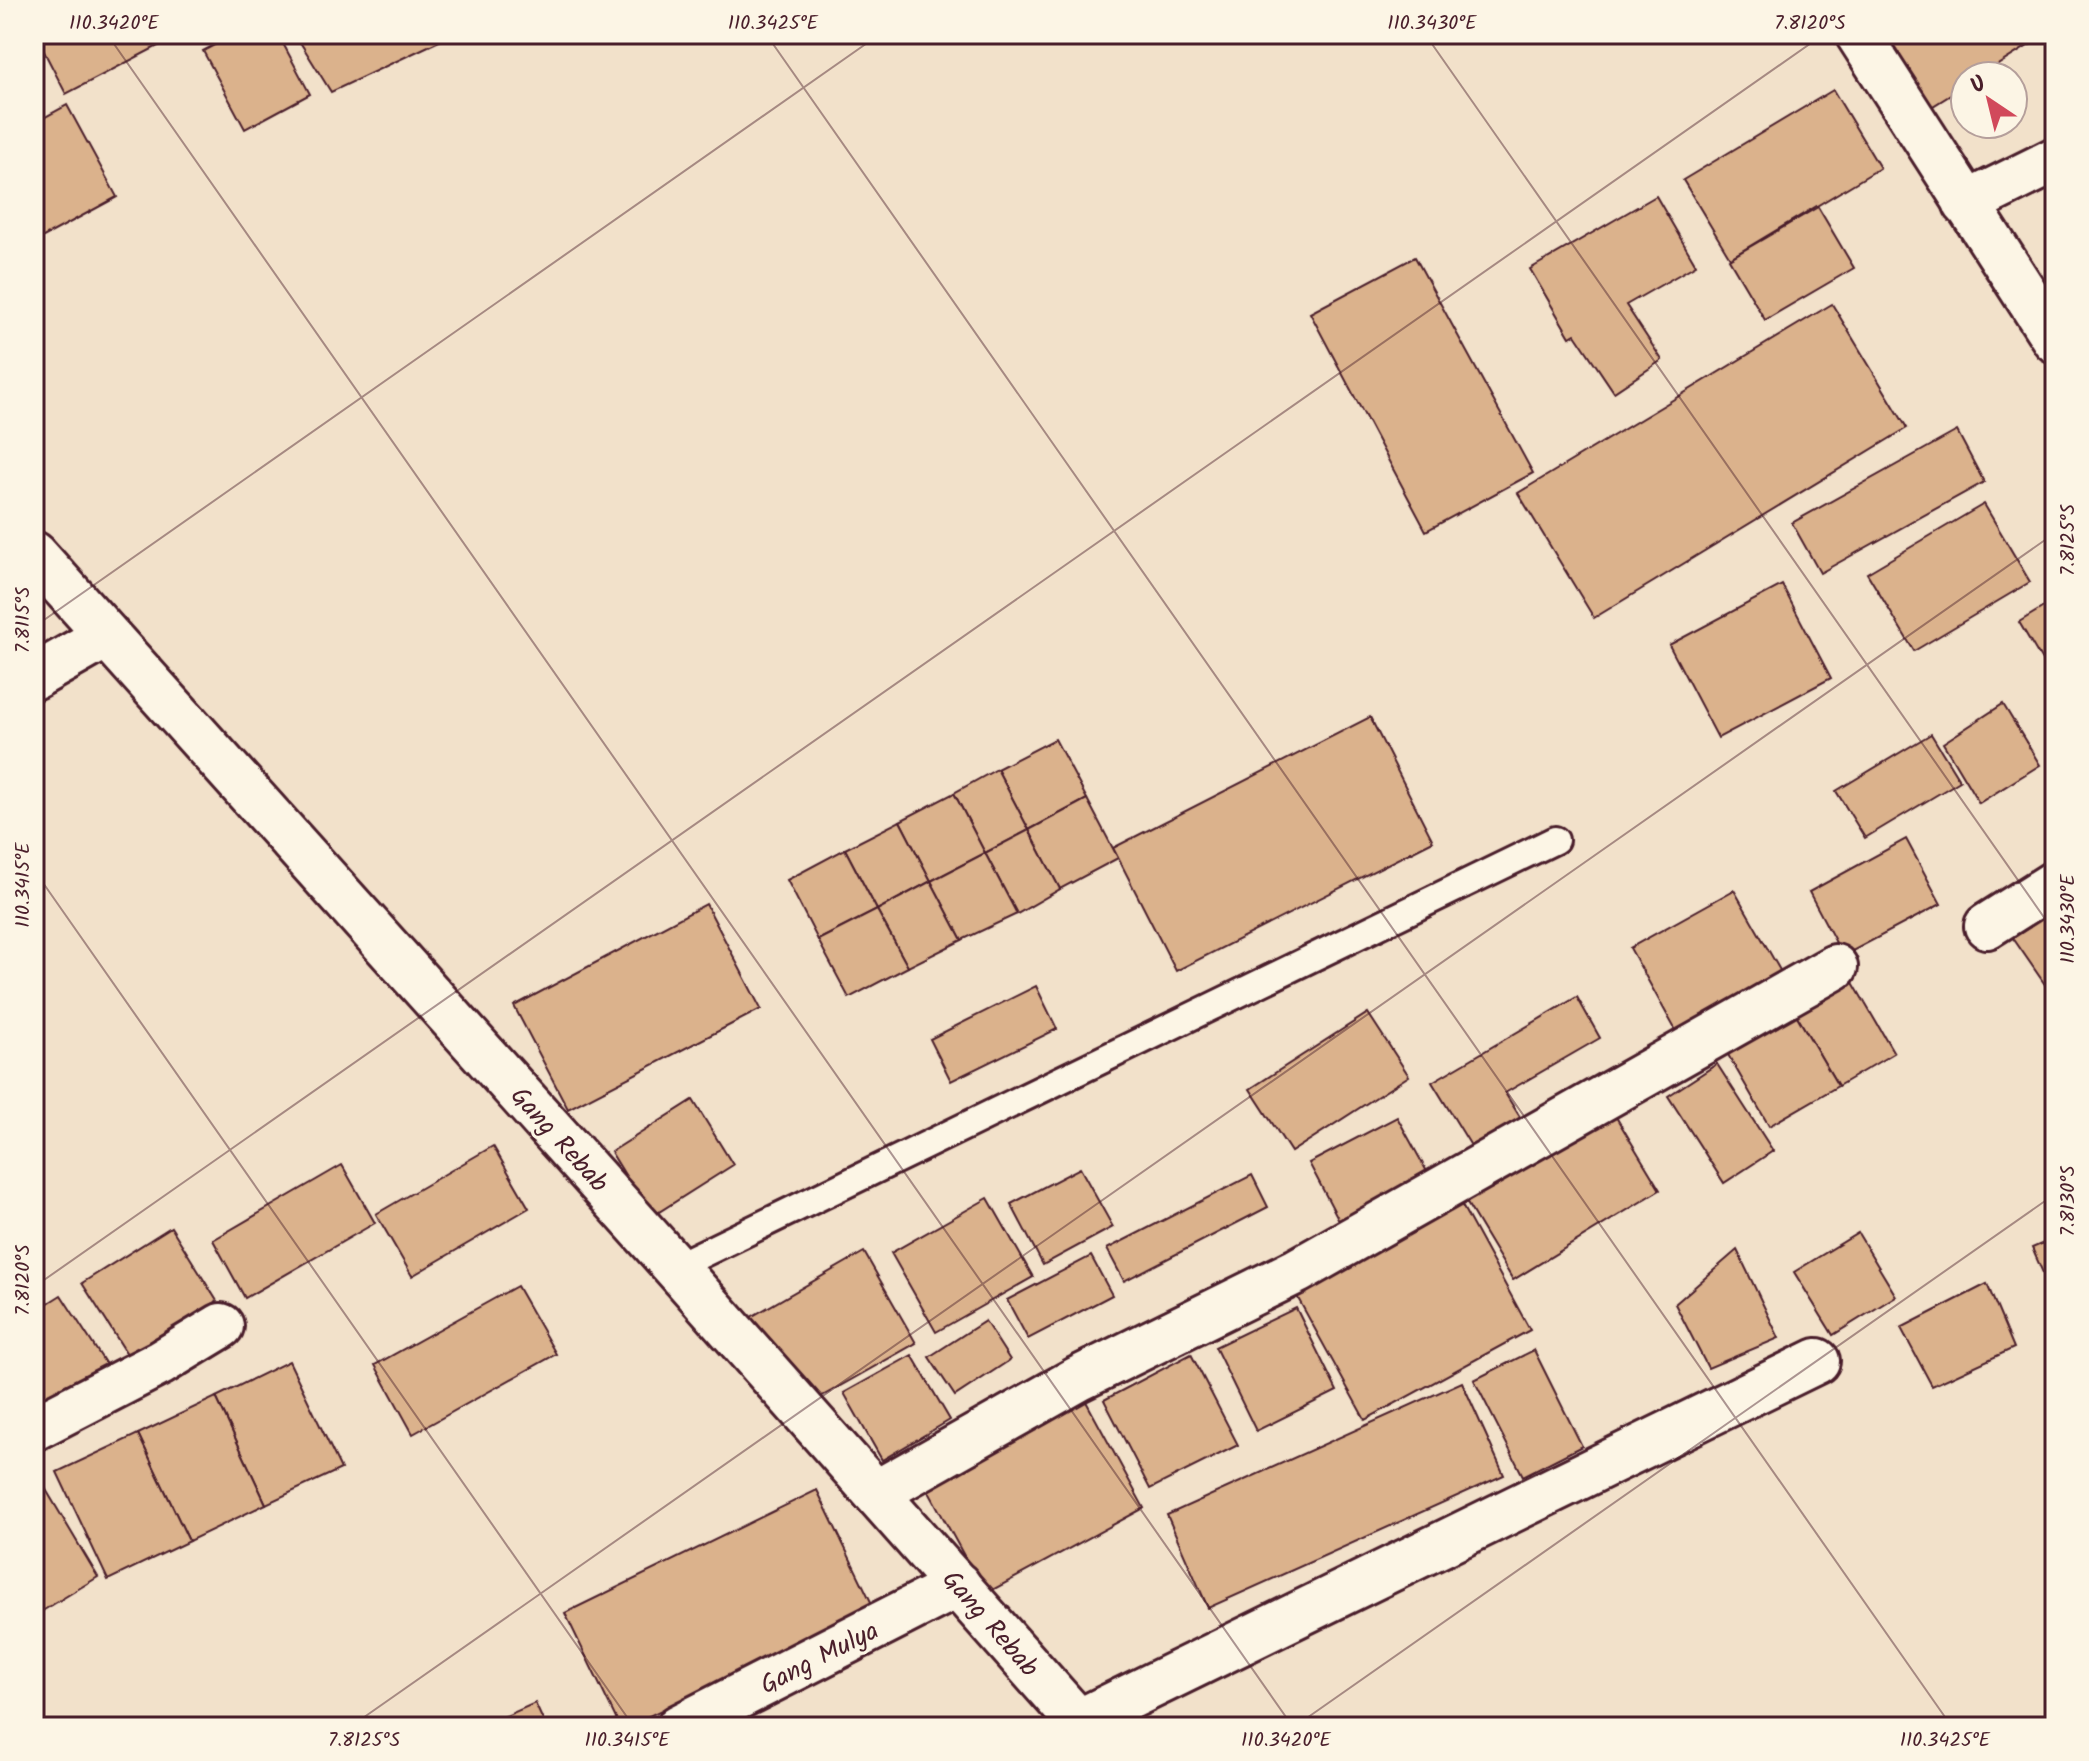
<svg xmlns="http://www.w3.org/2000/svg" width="2089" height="1761" viewBox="0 0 2089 1761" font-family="Kalam,sans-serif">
<rect width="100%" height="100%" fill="#f2e1ca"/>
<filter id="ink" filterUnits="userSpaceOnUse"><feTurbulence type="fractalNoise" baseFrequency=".0125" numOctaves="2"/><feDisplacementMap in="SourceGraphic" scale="16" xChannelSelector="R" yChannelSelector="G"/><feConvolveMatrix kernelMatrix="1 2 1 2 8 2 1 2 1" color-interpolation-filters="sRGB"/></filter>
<g filter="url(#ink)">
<g fill="#dbb28c" stroke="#4a1f2b" stroke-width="2">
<polygon points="35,34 181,34 66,94"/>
<polygon points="235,34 278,34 310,94 245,129 203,51"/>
<polygon points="295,34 454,34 331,92"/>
<polygon points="1881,34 2047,34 1980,76 1965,76 1965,86 1928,109"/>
<polygon points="1833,90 1880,168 1730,258 1683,180"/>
<polygon points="67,105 117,197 34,242 34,123"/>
<polygon points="1656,196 1696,265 1626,305 1662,360 1614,392 1575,334 1570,337 1530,269"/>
<polygon points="1818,207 1854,268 1765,320 1729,259"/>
<polygon points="1415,257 1533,473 1426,531 1310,313"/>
<polygon points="1832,304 1907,428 1594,618 1518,493"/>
<polygon points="1957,431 1984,482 1820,573 1792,523"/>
<polygon points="1984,504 2030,582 1914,651 1867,573"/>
<polygon points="1782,585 1831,678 1718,738 1669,645"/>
<polygon points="2055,600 2055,667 2048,671 2019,622"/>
<polygon points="2003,704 2040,765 1979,803 1943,743"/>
<polygon points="1370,717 1433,841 1176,971 1113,848"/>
<polygon points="1931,734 1960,781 1865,838 1836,791"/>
<polygon points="1055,739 1087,799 1029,830 997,769"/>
<polygon points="997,769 1029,830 985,853 954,793"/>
<polygon points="954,793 985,853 931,881 900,821"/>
<polygon points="1087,799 1118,858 1060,889 1029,830"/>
<polygon points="900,821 931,881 877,910 845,849"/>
<polygon points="1029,830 1060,889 1017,914 985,853"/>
<polygon points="1906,839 1941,904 1843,956 1809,892"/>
<polygon points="845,849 877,910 818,940 787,880"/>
<polygon points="985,853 1017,914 962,940 931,881"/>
<polygon points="931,881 962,940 908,967 877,910"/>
<polygon points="1734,890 1785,979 1680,1038 1630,948"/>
<polygon points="706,904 761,1009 568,1109 514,1006"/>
<polygon points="877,910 908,967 849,998 818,940"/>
<polygon points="2055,910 2055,999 2013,938"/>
<polygon points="1844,967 1894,1053 1838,1086 1787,999"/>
<polygon points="1036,986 1057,1029 951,1081 930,1039"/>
<polygon points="1577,997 1600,1038 1505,1093 1525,1125 1476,1154 1432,1082"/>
<polygon points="1787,999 1838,1086 1769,1126 1719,1039"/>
<polygon points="1368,1013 1409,1076 1291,1152 1250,1089"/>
<polygon points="1717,1064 1773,1151 1724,1183 1668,1096"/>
<polygon points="693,1100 733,1165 651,1217 611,1152"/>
<polygon points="1610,1107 1660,1190 1513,1280 1462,1195"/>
<polygon points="1397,1117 1430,1177 1341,1224 1309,1163"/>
<polygon points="493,1146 529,1208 412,1276 376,1214"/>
<polygon points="342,1165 375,1223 245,1298 213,1240"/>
<polygon points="1080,1168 1113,1227 1043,1265 1011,1204"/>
<polygon points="1252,1175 1268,1207 1124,1281 1107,1249"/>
<polygon points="1454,1191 1530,1330 1365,1420 1289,1282"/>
<polygon points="988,1198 1033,1277 936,1332 891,1253"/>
<polygon points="171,1227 217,1301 129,1357 82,1283"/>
<polygon points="1858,1233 1896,1296 1833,1335 1794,1272"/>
<polygon points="2055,1238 2055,1300 2032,1248"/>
<polygon points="1737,1250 1779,1338 1708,1368 1675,1304"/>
<polygon points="864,1252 916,1343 803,1407 751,1317"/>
<polygon points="1091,1256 1112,1295 1028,1339 1007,1300"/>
<polygon points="1987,1284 2014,1348 1932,1386 1901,1328"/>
<polygon points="517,1286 556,1354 413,1434 375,1365"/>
<polygon points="61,1295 107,1366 34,1413 34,1312"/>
<polygon points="1296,1308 1337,1391 1256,1431 1215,1347"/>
<polygon points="985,1321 1010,1360 955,1396 929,1357"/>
<polygon points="1534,1350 1582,1446 1523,1476 1474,1380"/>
<polygon points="1191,1354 1238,1445 1150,1489 1104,1400"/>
<polygon points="912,1355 950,1420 882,1460 844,1393"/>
<polygon points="289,1361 341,1469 266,1504 216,1397"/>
<polygon points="1462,1382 1504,1475 1208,1608 1167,1515"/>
<polygon points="1082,1394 1144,1508 985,1594 923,1481"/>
<polygon points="216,1397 266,1504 189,1541 138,1434"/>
<polygon points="138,1434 189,1541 108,1580 57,1472"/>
<polygon points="45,1488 98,1577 34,1616 34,1495"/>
<polygon points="817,1490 873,1606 627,1727 620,1727 565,1613"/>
<polygon points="535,1703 546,1727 481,1727"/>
</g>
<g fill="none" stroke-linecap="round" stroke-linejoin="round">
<g stroke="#4a1f2b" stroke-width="32">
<polyline id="service" points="675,1267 1555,840"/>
</g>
<g stroke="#4a1f2b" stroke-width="50">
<g id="minor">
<polyline points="1858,34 2055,340"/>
<polyline points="1966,204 2055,160"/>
<polyline points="34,554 675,1267 1083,1727"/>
<polyline points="34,677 106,636"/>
<polyline points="1987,926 2055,883"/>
<polyline points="34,1428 160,1363 221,1326"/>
<polyline points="876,1493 1078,1379 1297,1271 1835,967"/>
<polyline points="1078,1722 1817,1361"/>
<polyline points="679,1727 958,1585"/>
</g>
</g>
<use href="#service" stroke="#fcf5e5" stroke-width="26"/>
<use href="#minor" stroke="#fcf5e5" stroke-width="44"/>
</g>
</g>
<path fill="none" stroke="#4a1f2b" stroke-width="2" stroke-opacity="0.45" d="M107,34L1293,1727M766,34L1952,1727M1425,34L2055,933M34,627L880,34M34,870L634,1727M34,1287L1824,34M350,1727L2055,533M1294,1727L2055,1194"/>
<g text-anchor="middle" stroke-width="6" stroke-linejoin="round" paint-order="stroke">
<g font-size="26" fill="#4a1f2b" stroke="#fcf5e5">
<text transform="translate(560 1139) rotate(48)" y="9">Gang Rebab</text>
<text transform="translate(991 1623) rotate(49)" y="9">Gang Rebab</text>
<text transform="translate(819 1657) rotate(-27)" y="9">Gang Mulya</text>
</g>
</g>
<rect width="2089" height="1761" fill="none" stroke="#fcf5e5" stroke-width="88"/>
<g transform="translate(1989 100) rotate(325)"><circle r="38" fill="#fcf5e5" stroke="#b59f9b" stroke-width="2"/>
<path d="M0-6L14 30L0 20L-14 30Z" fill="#d1495b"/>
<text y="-12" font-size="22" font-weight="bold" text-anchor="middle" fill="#4a1f2b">U</text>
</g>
<rect x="44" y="44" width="2001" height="1673" fill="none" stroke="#4a1f2b" stroke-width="3"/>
<g font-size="20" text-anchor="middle" fill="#4a1f2b">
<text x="114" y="29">110.3420°E</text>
<text x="773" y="29">110.3425°E</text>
<text x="1432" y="29">110.3430°E</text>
<text x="1810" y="29">7.8120°S</text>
<text transform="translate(2067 540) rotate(-90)" y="7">7.8125°S</text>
<text transform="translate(22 620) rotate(-90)" y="7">7.8115°S</text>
<text transform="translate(22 885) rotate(-90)" y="7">110.3415°E</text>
<text transform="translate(2067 919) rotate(-90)" y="7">110.3430°E</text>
<text transform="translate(2067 1201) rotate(-90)" y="7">7.8130°S</text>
<text transform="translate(22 1280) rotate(-90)" y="7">7.8120°S</text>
<text x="364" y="1746">7.8125°S</text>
<text x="627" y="1746">110.3415°E</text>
<text x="1286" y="1746">110.3420°E</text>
<text x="1945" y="1746">110.3425°E</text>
</g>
</svg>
